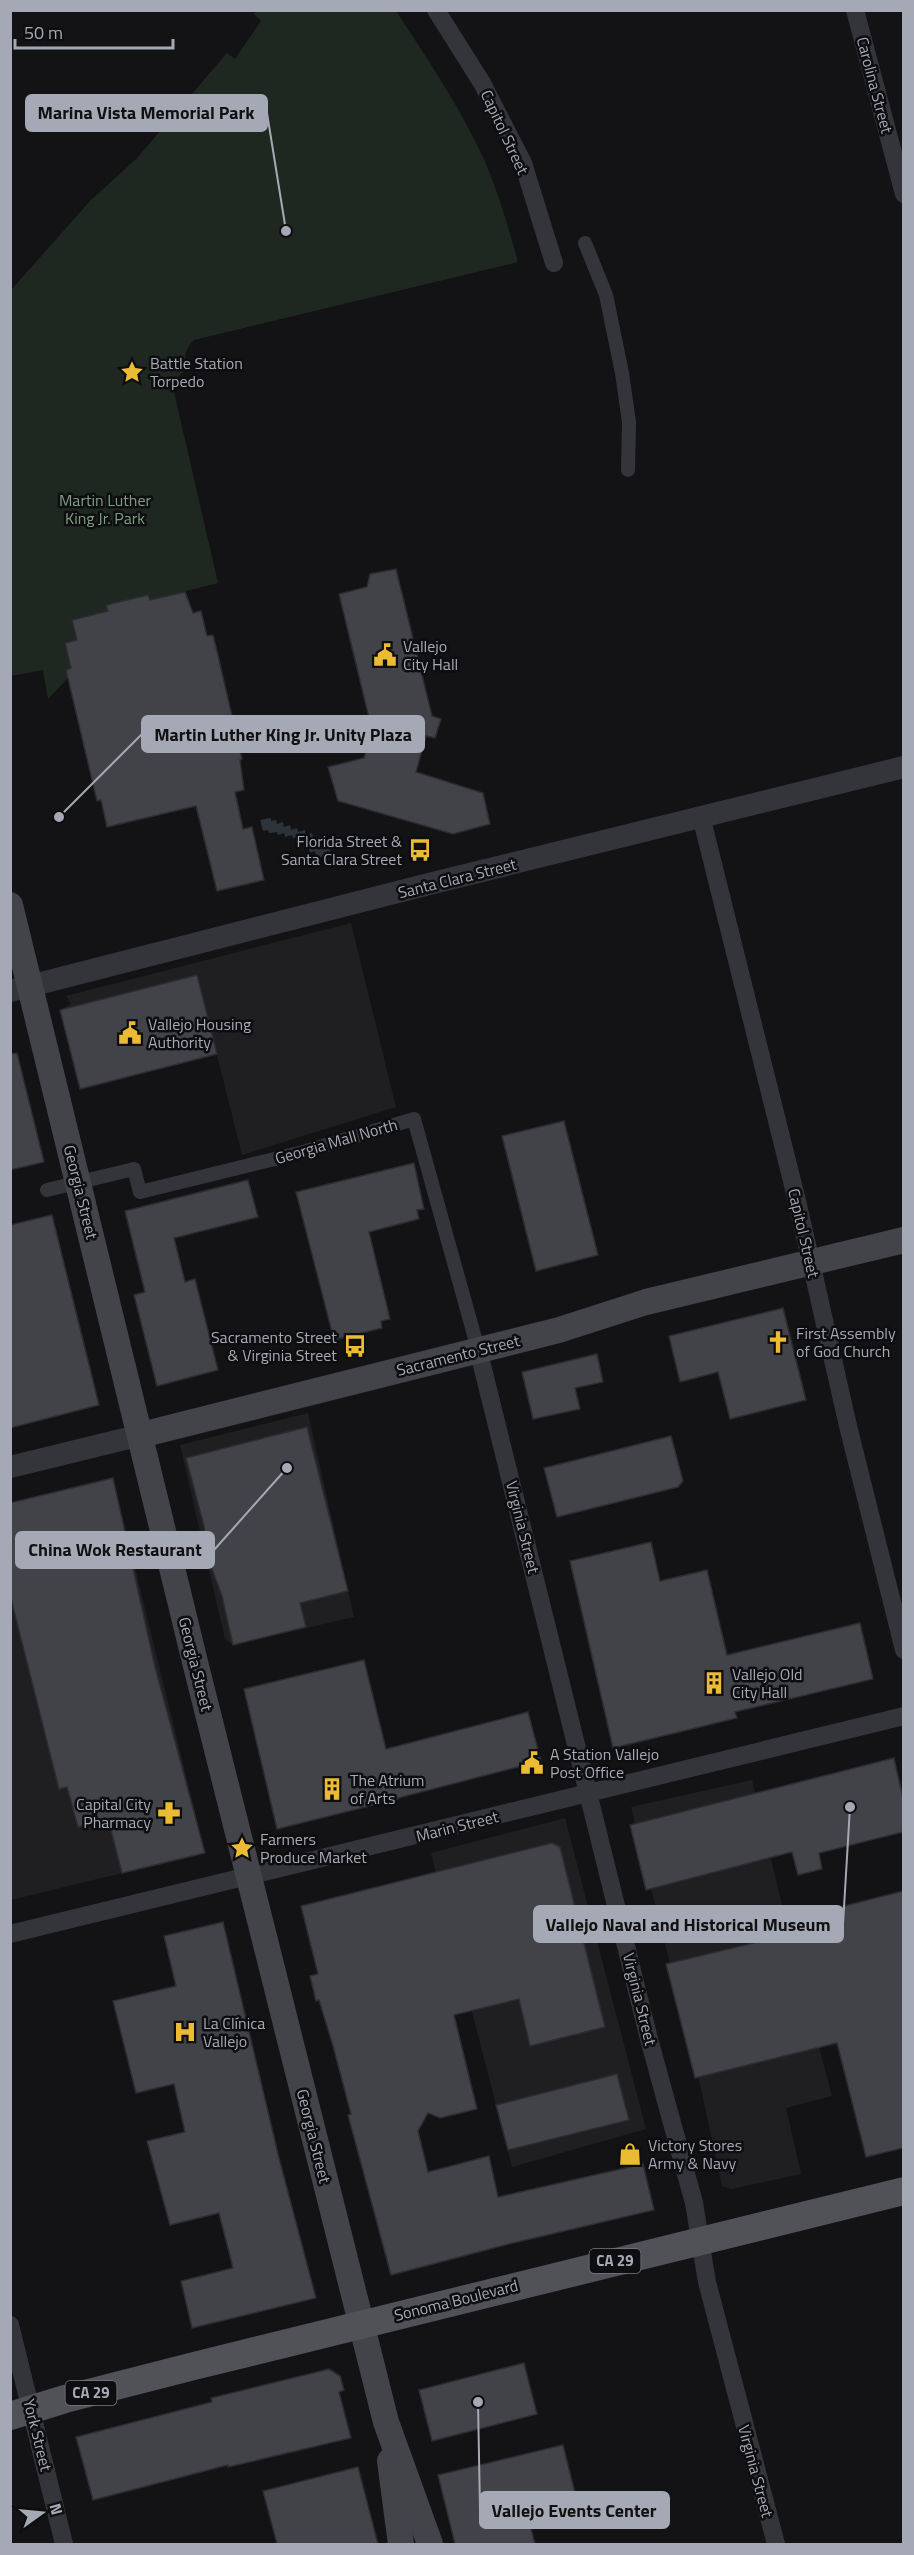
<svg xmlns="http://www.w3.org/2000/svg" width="914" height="2555" viewBox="0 0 914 2555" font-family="'Titillium Web',sans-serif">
<rect width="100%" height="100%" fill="#131315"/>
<g fill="#1f1f22">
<polygon points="351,923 396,1107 242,1155 217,1055 80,1089 60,1010 71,1004 66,996"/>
<polygon points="308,1413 354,1617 233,1645 225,1639 180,1445"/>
<polygon points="113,1478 205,1853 11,1900 10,1502"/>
<polygon points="752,1780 789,1934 832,2096 786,2108 801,2174 732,2189 722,2186 699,2080 631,1807"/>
<polygon points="565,1818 646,2129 512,2167 431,1853"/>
</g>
<path fill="#1f2721" d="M256,11H396C427,58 459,106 483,157C498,191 508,226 518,262L194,340C185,349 184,356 186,369L172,383L218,583L150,600L148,595L107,606L108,611L72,620L77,640L71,668L66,670L68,678L48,699L43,670L11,676V290L90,201L137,158L227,53L235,59L261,21L254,14Z"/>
<polygon fill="#2c333a" points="271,818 271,821 276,820 277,824 283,822 284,827 290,825 291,830 297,828 298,832 305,830 306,835 312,833 314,841 326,837 331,853 317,859 315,851 310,853 306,839 301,840 300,837 293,838 292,835 285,837 284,833 278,835 277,832 269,833 268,830 263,831 260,820"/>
<g fill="#424348" stroke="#2d2d31" stroke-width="1.5">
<polygon points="396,569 432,716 441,719 435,738 426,736 416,772 483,793 490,824 453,834 338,801 328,767 364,758 372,730 339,594 367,587 370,574"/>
<polygon points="185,592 193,613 201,611 207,636 213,635 217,651 242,759 240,760 244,790 235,792 243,829 252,827 264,880 217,891 196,806 107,827 101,800 97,801 66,670 71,668 65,643 77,640 72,620 108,611 106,605 148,595 150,600"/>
<polygon points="197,975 217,1054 80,1089 60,1010"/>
<polygon points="17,1053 44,1162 10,1170 10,1054"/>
<polygon points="564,1121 598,1255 536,1271 502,1136"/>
<polygon points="414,1163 424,1209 417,1210 419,1219 369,1232 390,1319 381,1321 382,1328 334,1340 296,1192"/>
<polygon points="248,1180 258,1217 174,1238 185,1282 195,1279 218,1370 157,1386 134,1295 145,1292 125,1211"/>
<polygon points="52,1215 99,1405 10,1428 10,1225"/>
<polygon points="783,1308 806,1400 730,1419 718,1372 680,1382 669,1336"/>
<polygon points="597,1354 603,1382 575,1388 580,1409 533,1419 522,1372"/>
<polygon points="307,1427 348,1591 300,1603 306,1627 233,1645 222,1596 209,1561 204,1526 186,1458"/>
<polygon points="671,1436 683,1481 678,1487 557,1517 544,1468"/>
<polygon points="113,1478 155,1667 205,1853 122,1873 110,1826 100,1829 98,1822 78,1827 67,1787 59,1789 10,1595 10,1503"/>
<polygon points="651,1542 660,1581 707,1570 727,1655 860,1623 873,1679 735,1712 737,1718 613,1748 570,1561"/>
<polygon points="364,1660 386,1749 528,1712 541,1761 398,1798 398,1799 277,1829 244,1689"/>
<polygon points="894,1758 903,1798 903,1832 819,1853 822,1869 798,1875 792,1852 646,1890 630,1825"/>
<polygon points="552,1843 560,1847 605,2027 530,2046 519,1999 454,2015 477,2109 440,2118 428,2113 418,2131 428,2172 489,2156 498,2197 643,2164 654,2210 509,2244 391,2275 348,2115 351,2114 333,2046 319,2000 316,2001 310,1976 318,1974 301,1906"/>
<polygon points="903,1891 903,2148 866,2157 837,2043 695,2078 666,1964 808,1930 805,1916"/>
<polygon points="223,1922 279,2158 316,2298 192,2328 181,2281 233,2268 219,2213 170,2225 147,2141 185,2132 174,2084 136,2093 113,2001 176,1986 164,1936"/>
<polygon points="617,2074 629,2120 508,2150 496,2105"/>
<polygon points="524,2363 537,2414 432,2441 419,2390"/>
<polygon points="329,2369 340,2376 344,2390 339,2392 351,2438 228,2467 228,2465 93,2500 76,2437 212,2402 211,2398"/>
<polygon points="563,2445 579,2509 529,2521 535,2544 455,2544 438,2475"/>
<polygon points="358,2467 378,2544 277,2544 263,2491"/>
</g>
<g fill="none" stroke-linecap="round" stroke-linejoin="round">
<g stroke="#34353a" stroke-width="14">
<polyline points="585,243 606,295 622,373 629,422 628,470"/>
<polyline points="47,1190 134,1169 140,1192 303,1152 414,1119 478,1349"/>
</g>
<g stroke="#34353a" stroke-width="18">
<polyline points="436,10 482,83 523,163 554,263"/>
<polyline points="855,10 904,194"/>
<polyline points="701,816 798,1205 848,1426 904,1650"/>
<polyline points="478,1349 649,2039 694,2203 707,2282 776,2544"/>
<polyline points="10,1934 904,1716"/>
<polyline points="10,2325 64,2544"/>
</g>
<g stroke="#34353a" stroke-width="22">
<polyline points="10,991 429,884 904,767"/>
<polyline points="10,1467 141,1435"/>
</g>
<g stroke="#42444a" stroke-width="26">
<polyline points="10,905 196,1666 386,2422 430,2544"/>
<polyline points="141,1435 559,1330 646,1302 904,1240"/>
<polyline points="390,2461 401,2544"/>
</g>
<polyline stroke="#505258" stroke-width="28" points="10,2416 65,2399 194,2366 904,2191"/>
</g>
<defs>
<g id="sight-bare" transform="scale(1.8)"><path d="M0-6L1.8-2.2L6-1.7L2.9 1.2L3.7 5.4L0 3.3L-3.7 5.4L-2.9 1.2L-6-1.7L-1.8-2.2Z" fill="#ebbb34" stroke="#0e0e10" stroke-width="2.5" paint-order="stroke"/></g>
<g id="civic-bare" transform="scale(1.8)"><path d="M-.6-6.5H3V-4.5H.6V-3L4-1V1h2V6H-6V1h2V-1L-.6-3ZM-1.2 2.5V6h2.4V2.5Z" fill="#ebbb34" stroke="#0e0e10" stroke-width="2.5" paint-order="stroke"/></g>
<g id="bus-bare" transform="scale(1.8)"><path d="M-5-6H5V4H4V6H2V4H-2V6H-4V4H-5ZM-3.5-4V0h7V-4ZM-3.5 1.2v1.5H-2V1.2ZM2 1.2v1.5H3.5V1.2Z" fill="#ebbb34" stroke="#0e0e10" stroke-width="2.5" paint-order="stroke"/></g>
<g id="church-bare" transform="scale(1.8)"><path d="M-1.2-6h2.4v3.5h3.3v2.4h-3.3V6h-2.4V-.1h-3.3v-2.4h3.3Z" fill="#ebbb34" stroke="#0e0e10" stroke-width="2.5" paint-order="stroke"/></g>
<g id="building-bare" transform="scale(1.8)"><path d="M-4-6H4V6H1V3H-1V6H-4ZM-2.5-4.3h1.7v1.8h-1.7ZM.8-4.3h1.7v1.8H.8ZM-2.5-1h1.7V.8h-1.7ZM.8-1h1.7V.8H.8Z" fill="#ebbb34" stroke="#0e0e10" stroke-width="2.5" paint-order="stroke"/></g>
<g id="pharmacy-bare" transform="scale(1.8)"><path d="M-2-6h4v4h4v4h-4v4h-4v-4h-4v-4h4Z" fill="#ebbb34" stroke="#0e0e10" stroke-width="2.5" paint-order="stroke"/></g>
<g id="hospital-bare" transform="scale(1.8)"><path d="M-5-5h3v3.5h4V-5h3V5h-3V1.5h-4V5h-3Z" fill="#ebbb34" stroke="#0e0e10" stroke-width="2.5" paint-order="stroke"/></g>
<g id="shop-bare" transform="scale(1.8)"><path d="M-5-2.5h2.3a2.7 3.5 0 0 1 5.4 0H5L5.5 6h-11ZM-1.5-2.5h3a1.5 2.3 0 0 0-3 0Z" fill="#ebbb34" stroke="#0e0e10" stroke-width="2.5" paint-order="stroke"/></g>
</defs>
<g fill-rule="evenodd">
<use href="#sight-bare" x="132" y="372"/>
<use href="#civic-bare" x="385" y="655"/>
<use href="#bus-bare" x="420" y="850"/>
<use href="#civic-bare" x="130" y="1033"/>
<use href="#church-bare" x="778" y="1342"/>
<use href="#bus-bare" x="355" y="1346"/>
<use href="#building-bare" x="714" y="1683"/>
<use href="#civic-bare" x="532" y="1763"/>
<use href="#building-bare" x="332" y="1789"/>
<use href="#pharmacy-bare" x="169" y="1813"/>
<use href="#sight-bare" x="242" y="1848"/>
<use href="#hospital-bare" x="185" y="2032"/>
<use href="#shop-bare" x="630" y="2154"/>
</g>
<g text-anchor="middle" stroke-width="5" stroke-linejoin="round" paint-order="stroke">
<g fill="#0e0e10" stroke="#787a84" stroke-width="1.5">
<rect x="589.5" y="2249" width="51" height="24" rx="4.5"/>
<rect x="65.5" y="2381" width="51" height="24" rx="4.5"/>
</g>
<g font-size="15" font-weight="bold" fill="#a5a9b5">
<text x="615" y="2266">CA 29</text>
<text x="91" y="2398">CA 29</text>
</g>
<g font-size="16" fill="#a5a9b5" stroke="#0e0e10">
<text transform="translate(875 85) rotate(75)" y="6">Carolina Street</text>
<text transform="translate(505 132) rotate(65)" y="6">Capitol Street</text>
<text transform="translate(457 878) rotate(-14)" y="6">Santa Clara Street</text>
<text transform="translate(336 1141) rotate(-16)" y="6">Georgia Mall North</text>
<text transform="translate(81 1192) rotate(76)" y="6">Georgia Street</text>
<text transform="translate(804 1233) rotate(77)" y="6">Capitol Street</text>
<text transform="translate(458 1355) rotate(-14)" y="6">Sacramento Street</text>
<text transform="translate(523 1527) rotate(76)" y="6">Virginia Street</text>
<text transform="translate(196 1664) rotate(76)" y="6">Georgia Street</text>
<text transform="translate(457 1826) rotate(-14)" y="6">Marin Street</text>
<text transform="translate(640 1999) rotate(76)" y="6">Virginia Street</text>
<text transform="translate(314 2136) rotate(76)" y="6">Georgia Street</text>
<text transform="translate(456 2300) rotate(-14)" y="6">Sonoma Boulevard</text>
<text transform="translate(38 2435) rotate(76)" y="6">York Street</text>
<text transform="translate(756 2471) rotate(75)" y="6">Virginia Street</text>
</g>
<g font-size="16" fill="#a5a9b5" stroke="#0e0e10" text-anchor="start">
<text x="150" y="369">Battle Station<tspan x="150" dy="18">Torpedo</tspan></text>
<text x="403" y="652">Vallejo<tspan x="403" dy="18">City Hall</tspan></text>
<text x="402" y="847" text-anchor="end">Florida Street &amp;<tspan x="402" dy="18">Santa Clara Street</tspan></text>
<text x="148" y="1030">Vallejo Housing<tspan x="148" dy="18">Authority</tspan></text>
<text x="796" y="1339">First Assembly<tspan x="796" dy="18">of God Church</tspan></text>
<text x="337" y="1343" text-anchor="end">Sacramento Street<tspan x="337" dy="18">&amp; Virginia Street</tspan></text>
<text x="732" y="1680">Vallejo Old<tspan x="732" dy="18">City Hall</tspan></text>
<text x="550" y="1760">A Station Vallejo<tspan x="550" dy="18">Post Office</tspan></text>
<text x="350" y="1786">The Atrium<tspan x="350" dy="18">of Arts</tspan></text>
<text x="151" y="1810" text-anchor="end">Capital City<tspan x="151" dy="18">Pharmacy</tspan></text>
<text x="260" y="1845">Farmers<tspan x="260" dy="18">Produce Market</tspan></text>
<text x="203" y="2029">La Clínica<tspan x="203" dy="18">Vallejo</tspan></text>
<text x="648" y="2151">Victory Stores<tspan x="648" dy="18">Army &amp; Navy</tspan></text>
</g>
<g font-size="16" fill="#7d9f81" stroke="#0e0e10">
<text x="105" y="506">Martin Luther<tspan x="105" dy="18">King Jr. Park</tspan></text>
</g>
</g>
<path fill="none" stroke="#a5a9b5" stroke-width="2" d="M286 231L267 113M59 817L142 734M287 1468L214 1550M850 1807L843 1924M478 2402L480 2510"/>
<g fill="#a5a9b5" stroke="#0e0e10" stroke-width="2">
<circle cx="286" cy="231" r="6"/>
<circle cx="59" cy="817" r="6"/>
<circle cx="287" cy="1468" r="6"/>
<circle cx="850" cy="1807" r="6"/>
<circle cx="478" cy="2402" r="6"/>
</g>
<g fill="#a5a9b5" stroke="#a5a9b5" stroke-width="2">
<rect x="26" y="95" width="241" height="36" rx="6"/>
<rect x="142" y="716" width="282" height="36" rx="6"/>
<rect x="16" y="1532" width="198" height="36" rx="6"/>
<rect x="534" y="1906" width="309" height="36" rx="6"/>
<rect x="480" y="2492" width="189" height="36" rx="6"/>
</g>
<g font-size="18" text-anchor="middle" font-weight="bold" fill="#111">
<text x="146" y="119">Marina Vista Memorial Park</text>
<text x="283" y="741">Martin Luther King Jr. Unity Plaza</text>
<text x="115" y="1556">China Wok Restaurant</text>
<text x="688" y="1931">Vallejo Naval and Historical Museum</text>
<text x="574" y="2517">Vallejo Events Center</text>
</g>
<rect width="914" height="2555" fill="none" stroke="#a5a9b5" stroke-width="24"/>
<g transform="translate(42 2513) rotate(75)" stroke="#0e0e10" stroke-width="4.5" paint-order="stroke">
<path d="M0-4.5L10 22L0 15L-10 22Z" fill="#a5a9b5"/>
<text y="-9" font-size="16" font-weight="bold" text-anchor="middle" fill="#a5a9b5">N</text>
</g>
<path d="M15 39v9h158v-9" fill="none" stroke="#a5a9b5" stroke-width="3"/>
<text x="24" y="39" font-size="18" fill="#a5a9b5" stroke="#0e0e10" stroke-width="4.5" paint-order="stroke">50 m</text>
</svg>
